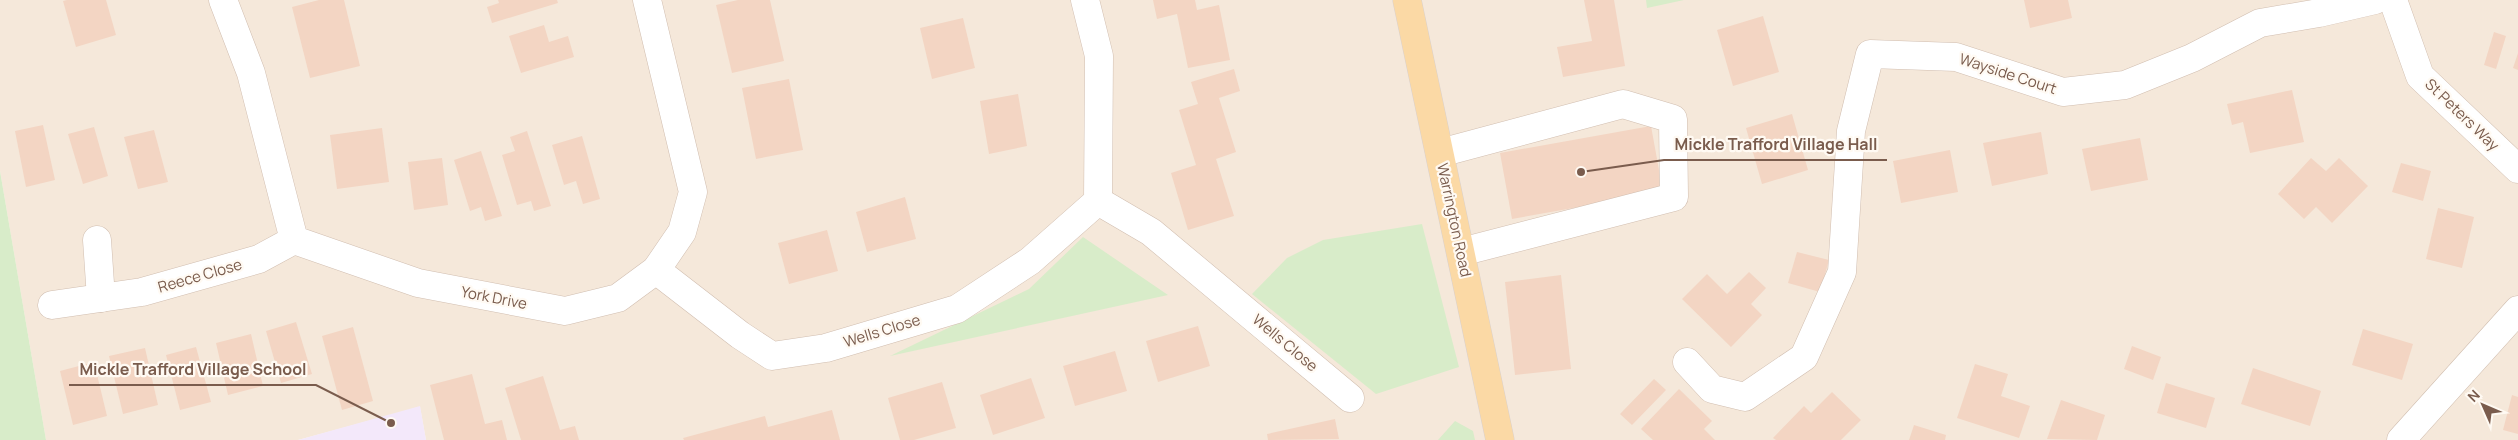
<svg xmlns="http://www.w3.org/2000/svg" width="2518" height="440" viewBox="0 0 2518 440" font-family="Manrope,sans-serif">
<rect width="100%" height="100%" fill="#fdf6ec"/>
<polygon fill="#f5e8da" points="0,0 2518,0 2518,440 426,440 420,407 298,440 46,440 0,171"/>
<polygon fill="#f3e8fa" points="420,406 426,440 298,440"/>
<g fill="#d8ecc9">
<polygon points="1646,0 1684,0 1647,8"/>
<polygon points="0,171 46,440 0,440"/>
<polygon points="1422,224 1459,367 1376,394 1252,294 1287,258 1323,240"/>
<polygon points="1083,237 1168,295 890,356 1029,289"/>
<polygon points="1455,421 1473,431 1475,440 1438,440"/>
</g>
<g fill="#f3d5c3">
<polygon points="67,0 106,0 116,35 76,47 63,1"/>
<polygon points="319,0 344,0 360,66 310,78 292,7"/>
<polygon points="498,0 557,0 558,3 492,23 487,7 499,3"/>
<polygon points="738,0 770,0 784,61 732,73 716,5"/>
<polygon points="1153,0 1195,0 1197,10 1219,5 1230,60 1188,68 1177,14 1157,19"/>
<polygon points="1584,0 1614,0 1625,66 1563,77 1557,47 1592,41"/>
<polygon points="2024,0 2068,0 2072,18 2030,28"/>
<polygon points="1763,16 1779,72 1733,86 1717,30"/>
<polygon points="963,18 975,68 932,79 920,28"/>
<polygon points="544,25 549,42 568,36 574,57 521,73 509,36"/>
<polygon points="2494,32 2506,36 2496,69 2484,65"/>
<polygon points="2518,53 2518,70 2513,68"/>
<polygon points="1234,69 1240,91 1219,98 1236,152 1216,159 1234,216 1188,230 1171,173 1196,165 1179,110 1198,104 1191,82"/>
<polygon points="789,79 803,150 756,159 742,88"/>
<polygon points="2292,90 2304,142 2250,153 2243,122 2232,125 2227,104"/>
<polygon points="1018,94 1027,146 989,154 980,101"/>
<polygon points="1792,114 1808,170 1762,184 1746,128"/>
<polygon points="43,125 55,180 26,187 15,131"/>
<polygon points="1651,126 1663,192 1512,219 1500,153"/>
<polygon points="94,127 108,176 83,184 68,134"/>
<polygon points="382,128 389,182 337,189 330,135"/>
<polygon points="154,130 168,182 138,189 124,137"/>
<polygon points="527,131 551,206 534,211 531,201 517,205 502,155 515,151 510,137"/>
<polygon points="2041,132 2048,174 1992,186 1983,143"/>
<polygon points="582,136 600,199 583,204 576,181 564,185 552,145"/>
<polygon points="2140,138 2148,180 2091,191 2082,149"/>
<polygon points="1950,150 1958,192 1901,203 1893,161"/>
<polygon points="481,151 502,216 485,221 481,207 470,211 454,160"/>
<polygon points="442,158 448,205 414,210 408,162"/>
<polygon points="2311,158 2326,171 2339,158 2368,186 2332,223 2316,207 2304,219 2278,194"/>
<polygon points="2401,163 2431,171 2423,201 2392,192"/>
<polygon points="905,197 916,239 867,252 856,212"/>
<polygon points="2438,208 2474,217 2462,268 2426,259"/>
<polygon points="827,230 838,271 789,284 778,243"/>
<polygon points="1797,252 1829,260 1820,292 1788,283"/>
<polygon points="1749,272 1766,288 1751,304 1762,315 1731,347 1682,299 1707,274 1727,294"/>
<polygon points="1561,275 1571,369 1515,375 1505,282"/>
<polygon points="296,322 312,374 281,383 266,331"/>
<polygon points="1198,326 1210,366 1158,382 1146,341"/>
<polygon points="353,327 373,401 342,410 322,336"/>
<polygon points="2363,329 2413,344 2402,380 2352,365"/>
<polygon points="251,334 263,386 228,395 216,343"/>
<polygon points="2132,346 2161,357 2153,380 2124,369"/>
<polygon points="196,347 211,402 180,410 166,355"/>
<polygon points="145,348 158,405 123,414 109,356"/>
<polygon points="1115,351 1127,391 1075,406 1063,366"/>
<polygon points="94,362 107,416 73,425 60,371"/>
<polygon points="1975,364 2008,374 2001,396 2030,406 2019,438 1957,418"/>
<polygon points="2253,368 2321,391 2310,426 2241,404"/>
<polygon points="472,374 485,424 502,420 507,440 444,440 430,385"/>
<polygon points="543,376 560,430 575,426 579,440 521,440 505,388"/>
<polygon points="1031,378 1045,418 993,435 980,395"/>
<polygon points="1654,379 1666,390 1632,425 1620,414"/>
<polygon points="942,382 956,428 914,440 900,440 888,398"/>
<polygon points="2166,383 2215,398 2206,428 2157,413"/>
<polygon points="1679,389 1712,421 1704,429 1715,440 1653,440 1641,429"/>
<polygon points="1832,392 1861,420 1841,440 1776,440 1773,438 1804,406 1811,413"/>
<polygon points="2512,395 2518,397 2518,434 2503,430"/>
<polygon points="2061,400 2105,415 2097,440 2047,439"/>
<polygon points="832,410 840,440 684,440 683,438 765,416 768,427"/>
<polygon points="1335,419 1339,439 1268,440 1267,434"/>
<polygon points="1914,425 1946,435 1945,440 1909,440"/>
</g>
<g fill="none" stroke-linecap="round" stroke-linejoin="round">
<g stroke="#d1beb0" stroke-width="29">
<g id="minor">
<polyline points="223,0 251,73 294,240 418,283 565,311 618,298 656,270 682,232 693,192 647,0"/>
<polyline points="2393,0 2420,76 2518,169"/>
<polyline points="1440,153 1623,104 1673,119 1674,197 1461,252"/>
<polyline points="1098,201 1151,232 1350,398"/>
<polyline points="97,240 101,298"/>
<polyline points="656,270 740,335 772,356 826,348 957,309 1030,261 1098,201 1099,56 1085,0"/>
<polyline points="52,305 142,292 259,259 294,240"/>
<polyline points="1687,362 1712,389 1745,397 1804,357 1842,272 1851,131 1870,54 1956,57 2063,92 2125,85 2192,58 2260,23 2319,13 2375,0"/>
<polyline points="2401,440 2518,310"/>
</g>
</g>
<g stroke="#dad1cd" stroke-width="29">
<polyline id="major" points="1407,0 1500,440"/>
</g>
<use href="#minor" stroke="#fff" stroke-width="28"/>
<use href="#major" stroke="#fbd9a5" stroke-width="28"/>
</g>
<g text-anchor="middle" stroke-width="4.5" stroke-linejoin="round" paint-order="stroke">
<g font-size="15" fill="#7a5c4d" stroke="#fffaf3">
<text transform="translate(2008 74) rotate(18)" y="5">Wayside Court</text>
<text transform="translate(2462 115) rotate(44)" y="5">St Peters Way</text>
<text transform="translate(1454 220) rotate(78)" y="5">Warrington Road</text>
<text transform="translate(200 276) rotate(-16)" y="5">Reece Close</text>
<text transform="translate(494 298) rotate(11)" y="5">York Drive</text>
<text transform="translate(882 331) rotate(-17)" y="5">Wells Close</text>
<text transform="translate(1285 343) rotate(40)" y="5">Wells Close</text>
</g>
</g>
<path fill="none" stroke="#7a5c4d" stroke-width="2" d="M1581 172L1664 160H1887M391 423L316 385H69"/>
<g fill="#7a5c4d" stroke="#fffaf3" stroke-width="2">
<circle cx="1581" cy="172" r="5"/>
<circle cx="391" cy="423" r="5"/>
</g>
<g font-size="16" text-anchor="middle" font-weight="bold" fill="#7a5c4d" stroke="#fffaf3" stroke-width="4.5" stroke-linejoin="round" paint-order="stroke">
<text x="1776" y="150">Mickle Trafford Village Hall</text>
<text x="193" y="375">Mickle Trafford Village School</text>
</g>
<g transform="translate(2483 405) rotate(315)" stroke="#fffaf3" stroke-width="4" paint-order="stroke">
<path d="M0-4L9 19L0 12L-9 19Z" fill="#7a5c4d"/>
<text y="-8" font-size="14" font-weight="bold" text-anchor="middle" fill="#7a5c4d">N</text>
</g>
</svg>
